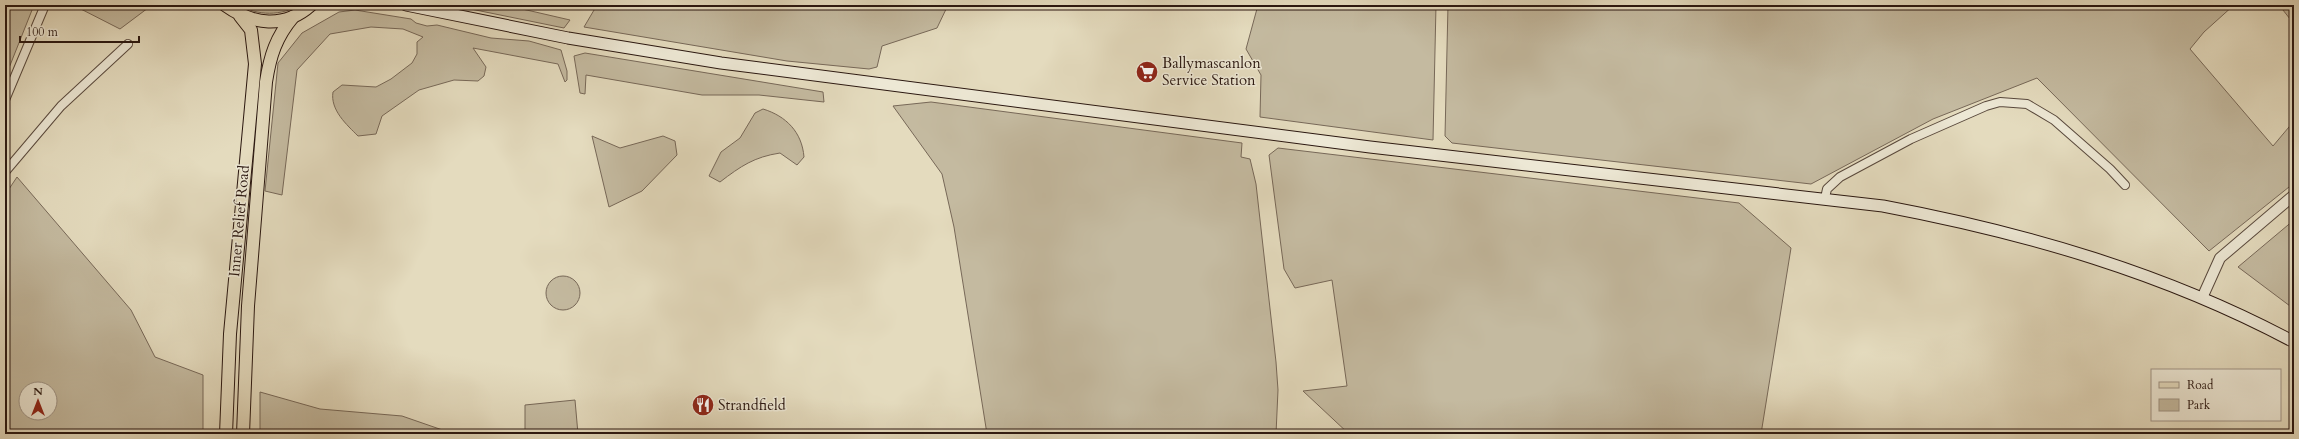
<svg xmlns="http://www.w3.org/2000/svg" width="2299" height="439" viewBox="0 0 2299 439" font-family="Cardo,serif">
<rect width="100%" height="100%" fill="#e4dbbe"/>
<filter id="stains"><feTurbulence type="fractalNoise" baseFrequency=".005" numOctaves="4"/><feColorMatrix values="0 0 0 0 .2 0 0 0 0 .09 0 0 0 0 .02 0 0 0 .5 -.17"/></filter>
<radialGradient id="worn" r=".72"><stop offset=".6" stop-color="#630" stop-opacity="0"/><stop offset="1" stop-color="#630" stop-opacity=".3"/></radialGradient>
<g fill="#c4baa0" stroke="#776858" fill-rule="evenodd">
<polygon points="5,5 34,5 5,78"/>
<polygon points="73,5 152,5 120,29"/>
<path d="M237,5H302C278,16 261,16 237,5Z"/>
<polygon points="451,5 505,5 570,20 564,28"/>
<polygon points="597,5 948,5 937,28 882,46 877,67 869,69 787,61 584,27"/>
<polygon points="1258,5 1436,5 1433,140 1260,117 1261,75 1246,49"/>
<polygon points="1448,5 2234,5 2204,32 2190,49 2273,146 2294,121 2294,183 2209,251 2037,78 1933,119 1811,184 1452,143 1445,136"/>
<polygon points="2279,5 2294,5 2294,24"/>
<path d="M355,10L411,19L416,23L427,26L437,25L491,38L529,41L561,50L567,71V80L565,82L558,64L473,48L486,67L484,76L478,81L454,80L419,90L382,116L376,134L358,136C347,125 330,110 333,92L342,85L376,87L391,79L412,63L417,54V42L423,37L403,29L371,27L330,34L297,70L282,195L265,191L278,63L302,33L339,12Z"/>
<polygon points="585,53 823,92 824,102 759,95 702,95 586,75 585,94 580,93 574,56"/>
<polygon points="931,102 1242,143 1241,157 1250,159 1256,184 1276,362 1278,390 1276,434 987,434 954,227 942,174 893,106"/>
<path d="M763,109C786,116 802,132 804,157L797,165L780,153C754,157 741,166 720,182L709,176L721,152L740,138L755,113Z"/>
<polygon points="592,136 620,148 663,136 675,141 677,155 642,191 609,207"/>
<polygon points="1278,148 1739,203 1791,248 1761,434 1349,434 1303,391 1347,386 1332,280 1295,288 1284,269 1269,155"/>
<path d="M17,177L131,310L155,357L203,375V434H5V195ZM26,389H50V413H26Z"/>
<polygon points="2294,220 2294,309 2238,267"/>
<circle cx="563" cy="293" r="17"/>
<polygon points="260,392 320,409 402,416 454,434 260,434"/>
<polygon points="575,400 578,434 525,434 525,405"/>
</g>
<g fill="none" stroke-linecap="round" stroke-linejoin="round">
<g stroke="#58483c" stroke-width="10">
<g id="minor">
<polyline points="5,100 45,5"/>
<polyline points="5,172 61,106 128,44"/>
<polyline points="1825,198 1827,189 1840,177 1911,139 1986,106 2000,102 2027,104 2054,120 2110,169 2125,185"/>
</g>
</g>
<g stroke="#58483c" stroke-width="12">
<polyline id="tertiary" points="2202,298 2220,258 2294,195"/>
</g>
<g stroke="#2a1710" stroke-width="13">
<path id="secondary" d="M406,5L568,38L721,63L1370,147L1883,206C2026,233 2165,273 2294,342"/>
</g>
<g stroke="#2a1710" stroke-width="14">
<g id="primary">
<path d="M225,5C253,25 284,29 311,5"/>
<polyline points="226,434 230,334 255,64 251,30 240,16"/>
<path d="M243,434L248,306L266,82C270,56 276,37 293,17"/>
</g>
</g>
<use href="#minor" stroke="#ede8d5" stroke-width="8"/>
<use href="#tertiary" stroke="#ede8d5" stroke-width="10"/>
<use href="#secondary" stroke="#ede8d5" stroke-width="11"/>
<use href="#primary" stroke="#e4dbbe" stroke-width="12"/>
</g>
<defs>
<g id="supermarket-disc" transform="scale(1.15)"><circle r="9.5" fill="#8f2418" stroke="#ede8d5"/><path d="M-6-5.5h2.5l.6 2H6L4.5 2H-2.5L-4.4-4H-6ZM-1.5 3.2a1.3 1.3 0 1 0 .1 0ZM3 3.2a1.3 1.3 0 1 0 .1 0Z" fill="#fff"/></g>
<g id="restaurant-disc" transform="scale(1.15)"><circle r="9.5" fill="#8f2418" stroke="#ede8d5"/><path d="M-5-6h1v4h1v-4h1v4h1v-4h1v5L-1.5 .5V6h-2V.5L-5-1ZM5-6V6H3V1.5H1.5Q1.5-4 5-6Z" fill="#fff"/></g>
</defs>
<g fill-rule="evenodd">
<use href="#supermarket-disc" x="1147" y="72"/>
<use href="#restaurant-disc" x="703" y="405"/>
</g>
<g text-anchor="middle" stroke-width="3" stroke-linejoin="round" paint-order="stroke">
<g font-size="15" fill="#2a1710" stroke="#ede8d5" text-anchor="start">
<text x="1162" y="68">Ballymascanlon<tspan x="1162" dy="17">Service Station</tspan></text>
<text x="718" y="410">Strandfield</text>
</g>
<g font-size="15" fill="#2a1710" stroke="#ede8d5">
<text transform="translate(239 221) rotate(-85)" y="5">Inner Relief Road</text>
</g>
</g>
<rect width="2299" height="439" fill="none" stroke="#e4dbbe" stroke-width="20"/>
<rect x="6" y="6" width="2287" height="427" fill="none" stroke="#2a1710" stroke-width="2"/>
<rect x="10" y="10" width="2279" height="419" fill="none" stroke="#2a1710"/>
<rect x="2151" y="369" width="130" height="52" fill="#ede8d5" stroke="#9f9486"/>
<rect x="2159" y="382" width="20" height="6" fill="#e4dbbe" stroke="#9f9486"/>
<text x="2187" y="389" font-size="12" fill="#2a1710">Road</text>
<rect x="2159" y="399" width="20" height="12" fill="#c4baa0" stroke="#9f9486"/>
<text x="2187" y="409" font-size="12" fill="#2a1710">Park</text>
<g transform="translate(38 401)"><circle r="19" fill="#ede8d5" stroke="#9f9486"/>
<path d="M0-3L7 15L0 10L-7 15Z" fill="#8f2418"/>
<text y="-6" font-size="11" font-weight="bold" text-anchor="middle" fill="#2a1710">N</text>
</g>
<path d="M20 36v6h119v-6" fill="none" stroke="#2a1710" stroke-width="2"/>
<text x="26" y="36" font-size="12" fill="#2a1710" stroke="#ede8d5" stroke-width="3" paint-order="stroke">100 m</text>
<rect width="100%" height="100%" filter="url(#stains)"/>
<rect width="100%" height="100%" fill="url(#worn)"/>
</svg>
